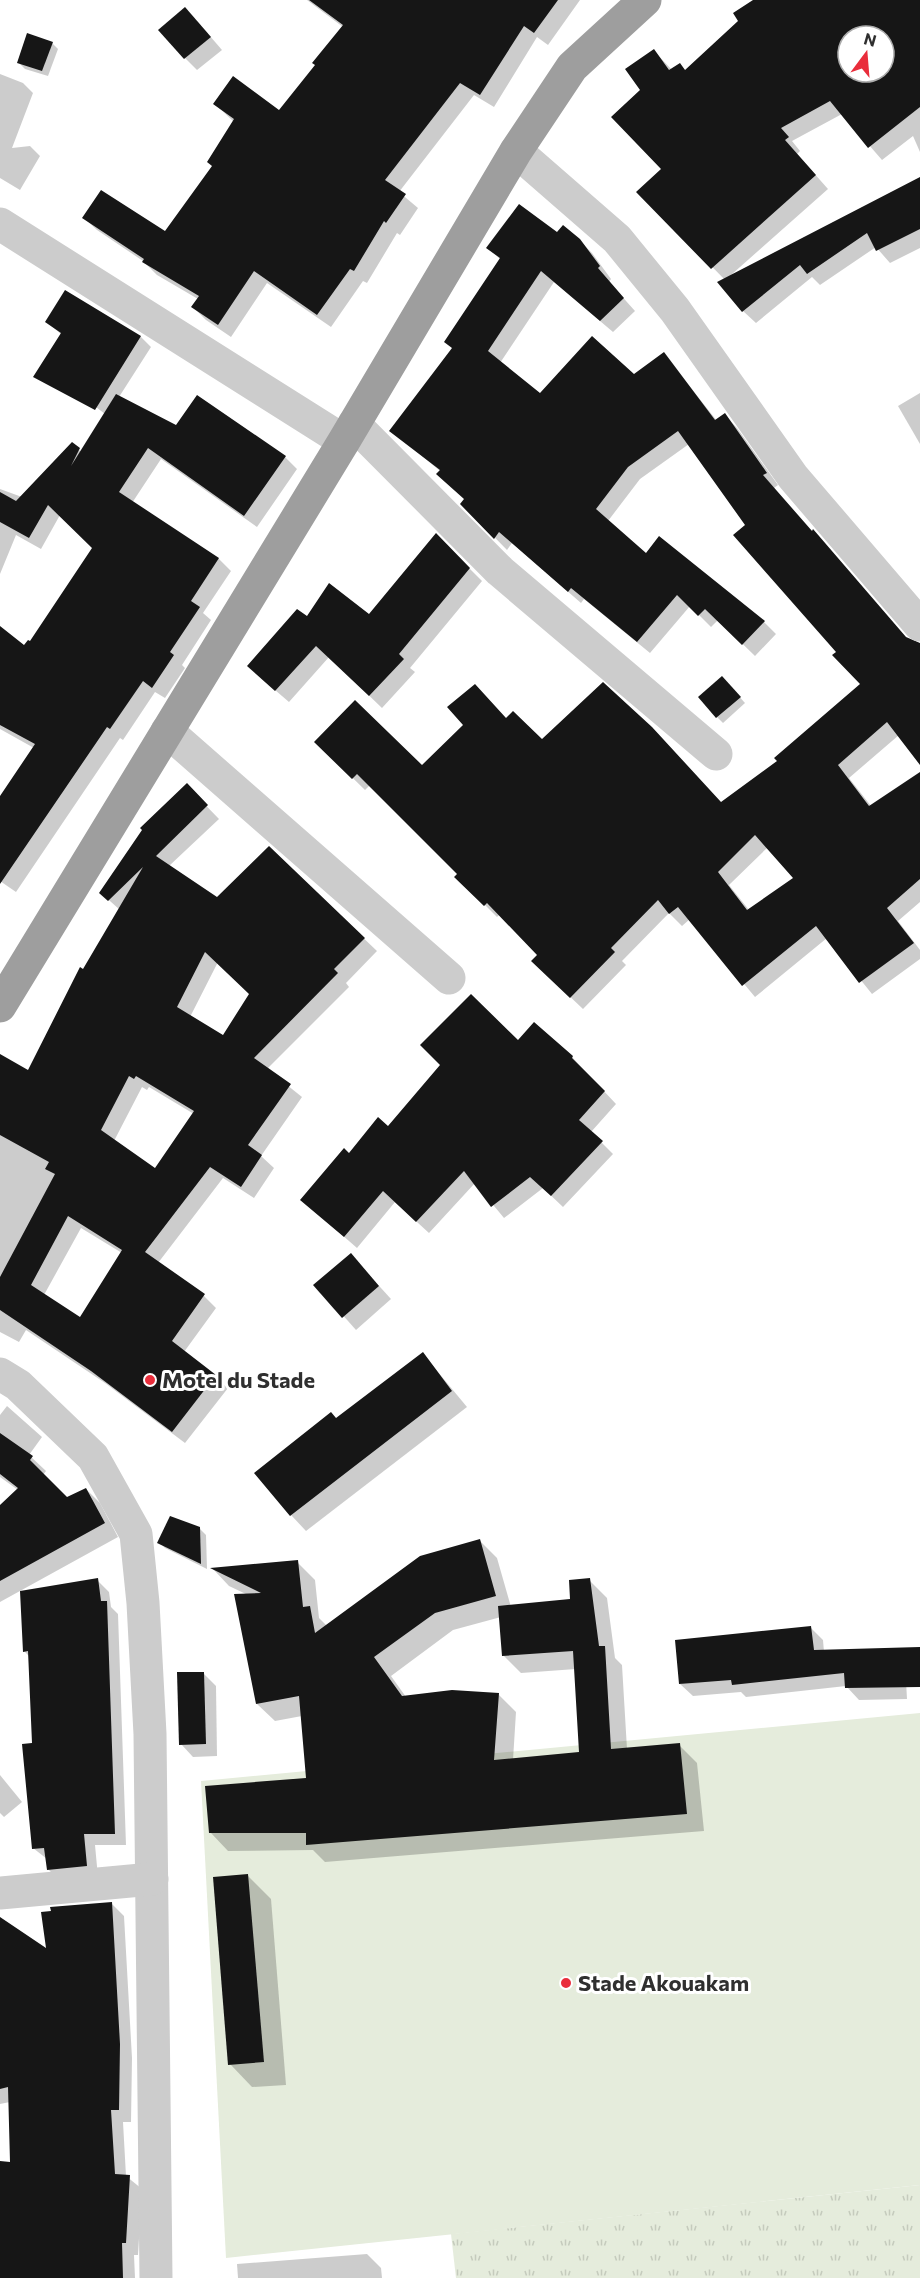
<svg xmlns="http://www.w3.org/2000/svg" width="920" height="2278" viewBox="0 0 920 2278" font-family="Commissioner,sans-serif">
<defs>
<pattern id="grass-tufts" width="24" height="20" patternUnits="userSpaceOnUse" patternTransform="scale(1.5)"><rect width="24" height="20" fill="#e5ecdc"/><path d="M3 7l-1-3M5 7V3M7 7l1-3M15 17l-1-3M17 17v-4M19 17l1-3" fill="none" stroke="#c5cbbd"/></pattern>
</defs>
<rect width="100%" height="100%" fill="#fff"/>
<polygon fill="url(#grass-tufts)" points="920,2185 920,2278 456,2278 451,2234"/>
<polygon fill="#e5ecdc" points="920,1713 920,2185 226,2258 201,1781"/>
<g fill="#0003" fill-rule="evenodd">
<polygon points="307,0 580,0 548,45 537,37 494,107 474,95 399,192 418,208 400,235 397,233 367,283 363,281 331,327 267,283 231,337 206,320 193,307 198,299 157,275 143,261 97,230 84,218 165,233 213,166 234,122 215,104 280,112 317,66 343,27"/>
<path d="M756,0H920V152L913,136L882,160L842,114L792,141L800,151L797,154L828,189L731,275L920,200V248L890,263L876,247L820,285L812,277L756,323L743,311L725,280L639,192L663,169L642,90L654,51L672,70L680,65L686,71L740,21ZM848,36H884V72H848Z"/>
<polygon points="197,21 222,50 197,70 185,58"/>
<polygon points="52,43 58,49 48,76 25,69 19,63"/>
<polygon points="0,74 23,83 33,93 12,148 30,146 40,156 20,190 0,178"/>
<path d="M557,234L579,240L592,253L611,279L609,282L635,311L613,332L554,282L500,363L540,395L634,376L664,354L717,421L725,415L737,428L778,485L774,488L909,641L920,645V763L899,735L849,778L871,806L920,774V902L898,921L920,950V959L872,994L827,938L755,997L690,919L682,926L669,913L622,961L626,965L583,1009L545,973L539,955L500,914L497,917L469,889L459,874L370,785L365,790L316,742L422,768L507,719L542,741L721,804L779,762L862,684L689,444L640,479L608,521L646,555L659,539L764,622L776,634L755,656L718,620L711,627L690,606L650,653L584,599L581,603L512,543L507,550L462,504L465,499L440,471L391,430L453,349L501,260L488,248ZM768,847L795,878L749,910L729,885Z"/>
<polygon points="65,292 141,337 151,347 119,397 176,427 198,397 285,457 297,469 257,527 161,459 132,503 219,559 231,571 203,613 211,620 182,665 185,668 165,698 155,692 123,740 120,738 16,892 0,881 0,798 34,748 0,729 0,628 24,647 30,643 94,548 60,515 41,549 16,535 0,574 0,489 22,497 79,450 81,452 105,414 53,374 62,335 47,322"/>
<polygon points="920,393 920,444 898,406"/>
<polygon points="436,535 482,581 410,668 415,672 382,708 329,657 289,702 261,678 307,618 370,616"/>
<polygon points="728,684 745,703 723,723 717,717"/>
<path d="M186,785L219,819L169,866L217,899L269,848L377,951L346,983L349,987L267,1069L302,1097L261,1156L274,1168L254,1198L223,1178L158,1263L204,1296L216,1308L184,1352L228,1388L185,1443L105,1383L26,1330L19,1342L0,1332V1074L28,1072L120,910L101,893ZM218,962L250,994L224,1037L190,1017ZM142,1087L147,1090L149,1087L194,1114L156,1170L114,1141ZM81,1228L122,1253L80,1319L44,1295Z"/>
<polygon points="518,1042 572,1057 616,1104 591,1132 613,1154 563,1207 543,1188 504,1218 475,1183 429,1233 395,1202 357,1248 302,1200 349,1155"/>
<polygon points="351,1255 391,1299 356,1330 316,1285"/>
<polygon points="423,1354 467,1407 306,1531 291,1515"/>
<polygon points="7,1406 42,1437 29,1455 46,1471 43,1475 67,1499 86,1489 100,1503 118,1537 0,1602 0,1507 18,1490 0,1477 0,1415"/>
<polygon points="200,1529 206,1535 207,1569 165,1548 159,1542"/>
<path d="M479,1540L497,1558L511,1607L572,1601L589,1580L607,1598L615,1658L622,1665L627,1749L679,1745L697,1763L704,1831L325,1862L313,1850L228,1851L211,1833L308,1779L302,1716L275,1721L257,1704L248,1595L229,1586L213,1569L297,1562L315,1580L319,1618L327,1626ZM501,1617L503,1655L521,1673L576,1669L580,1754L513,1760L516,1712L498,1694L406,1697L391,1676L453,1630Z"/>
<polygon points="97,1580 109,1592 111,1607 118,1614 126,1845 95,1845 98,1877 60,1881 48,1869 47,1859 33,1848 33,1745 29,1656 24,1651"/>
<polygon points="810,1627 823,1640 824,1652 905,1662 907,1699 859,1700 846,1686 746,1697 741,1692 693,1696 680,1684"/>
<polygon points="203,1673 216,1686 217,1756 193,1757 181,1744"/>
<polygon points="0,1775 22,1802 4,1817 0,1813"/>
<polygon points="248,1876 271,1899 286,2085 252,2087 230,2064"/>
<polygon points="111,1903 124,1916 132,2058 131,2122 123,2122 126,2176 142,2189 138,2255 134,2255 135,2278 0,2278 0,2165 12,2174 10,2102 0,2104 0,1919 47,1952"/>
<polygon points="367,2254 381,2268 382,2278 238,2278 237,2264"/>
</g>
<g fill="#161616" fill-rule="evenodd">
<polygon points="309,0 558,0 534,33 524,26 480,95 460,83 385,180 406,194 386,223 384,221 354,271 350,269 317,315 254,271 218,325 191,307 199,296 142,262 144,259 82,218 101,190 165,231 212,166 207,162 234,119 213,104 233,76 279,110 315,65 312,63 343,25"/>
<path d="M753,0H920V107L868,148L830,101L781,128L789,137L785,140L816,175L711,269L636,192L661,169L611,117L640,90L625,69L654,49L669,70L680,63L685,70L738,21L733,13ZM848,36H884V72H848Z"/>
<polygon points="185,7 211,37 184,59 158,30"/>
<polygon points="27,33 53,42 42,71 17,63"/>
<polygon points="920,177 920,229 876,251 867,233 807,274 800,265 742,312 717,282"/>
<path d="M519,204L557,232L563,225L580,239L600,266L598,268L624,298L600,321L541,271L488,351L540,393L592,336L634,374L664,352L715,420L725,413L767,473L763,475L812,531L813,529L906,637L920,643V765L887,722L838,765L869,806L920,772V879L887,908L914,943L859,983L816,926L742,986L678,907L669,914L658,900L611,948L615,952L570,998L531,961L537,955L487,903L484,906L454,877L457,874L357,774L352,779L314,742L355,700L422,765L463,725L447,707L475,684L506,718L513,711L542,739L603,682L652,727L721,802L777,761L774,758L860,684L832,655L836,652L733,535L745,525L678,431L628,467L596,509L646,553L659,536L765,621L742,645L705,609L698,616L677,595L637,642L571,588L568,592L499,532L494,539L460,504L464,499L436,474L440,470L389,431L452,348L444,342L500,258L486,248ZM755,835L793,878L747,910L718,872Z"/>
<polygon points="65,290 141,336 95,410 33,377 61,333 45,322"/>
<polygon points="116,394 176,425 197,395 286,456 244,516 148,448 119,492 219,558 191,601 200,607 170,652 174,655 152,688 143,681 110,729 107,727 0,884 0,796 35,744 0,725 0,626 24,645 28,640 30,641 92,548 48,505 29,538 0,522 0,492 16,501 72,442 80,448 71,466"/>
<polygon points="436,533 470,568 399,654 404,659 369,696 316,646 275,691 247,666 297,609 307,616 329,583 369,614"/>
<polygon points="722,676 741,697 716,718 698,697"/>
<path d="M187,783L208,805L156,856L217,897L269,846L365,938L334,969L338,973L254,1058L291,1084L248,1145L262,1155L241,1187L210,1167L145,1252L205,1294L172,1341L216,1375L172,1432L91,1371L0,1310V1277L55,1174L45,1169L49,1162L0,1135V1054L28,1070L80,967L83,969L143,867L108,901L99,893L142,830L140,828ZM205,952L249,994L223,1035L177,1007ZM129,1076L134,1079L136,1076L194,1111L155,1168L101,1130ZM68,1216L122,1250L80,1317L31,1285Z"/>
<polygon points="471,994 518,1040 534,1022 573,1056 572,1058 605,1091 579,1120 603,1141 551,1196 530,1177 491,1207 464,1171 416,1222 383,1191 344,1237 300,1200 344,1148 349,1153 378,1117 388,1126 440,1065 420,1045"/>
<polygon points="351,1253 379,1286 342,1318 313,1285"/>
<polygon points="423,1352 452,1391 290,1516 254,1473 331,1412 336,1418"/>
<polygon points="0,1433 33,1456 30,1460 67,1497 86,1488 105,1523 0,1581 0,1505 18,1488 0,1474"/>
<polygon points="170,1516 200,1527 201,1564 157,1543"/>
<polygon points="480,1539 496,1596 435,1613 374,1657 402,1696 452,1690 499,1693 494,1760 579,1752 573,1651 502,1656 498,1606 570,1599 569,1580 590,1578 599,1646 605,1646 611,1749 680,1743 687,1814 306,1845 306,1833 209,1833 205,1786 306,1778 299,1696 256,1704 234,1594 261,1593 210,1568 298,1560 303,1607 310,1606 315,1633 420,1556"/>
<polygon points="98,1578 101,1601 107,1601 115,1834 84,1834 87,1866 47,1870 44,1848 32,1849 22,1744 32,1743 28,1651 23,1652 20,1591"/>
<polygon points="811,1626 814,1650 920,1647 920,1687 845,1688 844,1673 732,1685 731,1680 679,1684 675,1640"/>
<polygon points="177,1672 204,1672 206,1744 179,1745"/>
<polygon points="248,1874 264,2062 228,2065 213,1877"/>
<polygon points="112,1902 120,2044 119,2110 111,2110 115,2174 130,2175 126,2243 122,2243 123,2278 0,2278 0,2161 10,2162 8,2087 0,2089 0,1917 46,1948 41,1912 51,1911 50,1907"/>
</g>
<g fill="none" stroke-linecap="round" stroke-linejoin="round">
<g stroke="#ccc" stroke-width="33">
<polyline points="516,151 617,239 675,310 793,477 920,625"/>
<polyline points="0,224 344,441"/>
<polyline points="354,424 500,571 716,754"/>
<polyline points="167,731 449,978"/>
<polyline points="0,1374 18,1385 93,1457 136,1534 143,1603 150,1734 156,2278"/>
<polyline points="0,1893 152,1879"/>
</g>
<polyline stroke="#9e9e9e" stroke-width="33" points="0,1006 344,441 516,151 572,67 645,0"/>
</g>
<g fill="#e92d3b" stroke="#fff" stroke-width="2">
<circle cx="150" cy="1380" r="6"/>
<circle cx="566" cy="1983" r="6"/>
</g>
<g text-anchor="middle" stroke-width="6" stroke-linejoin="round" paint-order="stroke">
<g font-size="22" font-weight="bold" fill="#2f2f2f" stroke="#fff" text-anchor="start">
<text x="162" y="1388">Motel du Stade</text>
<text x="578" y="1991">Stade Akouakam</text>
</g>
</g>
<g transform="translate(866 54) rotate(16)"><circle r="28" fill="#ffffff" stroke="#acacac" stroke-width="1.5"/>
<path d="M0-4.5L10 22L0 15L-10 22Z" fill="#e92d3b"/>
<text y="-9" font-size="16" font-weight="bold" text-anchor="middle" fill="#2f2f2f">N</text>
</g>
</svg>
